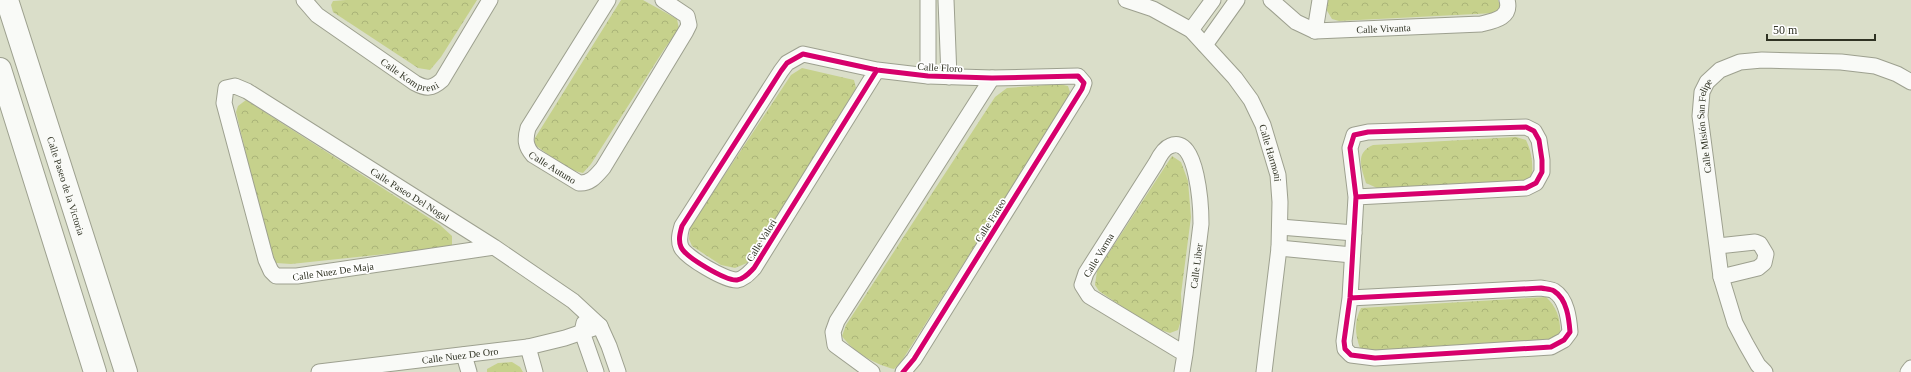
<svg xmlns="http://www.w3.org/2000/svg" width="1911" height="372" viewBox="0 0 1911 372" font-family="'Times New Roman',serif">
<defs>
<pattern id="forest-crowns" width="20" height="18" patternUnits="userSpaceOnUse"><rect width="20" height="18" fill="#c6d18c"/><path d="M2 6a3 3 0 1 1 6 0M12 15a3 3 0 1 1 6 0" fill="none" stroke="#aab478"/></pattern>
</defs>
<rect width="100%" height="100%" fill="#dadec9"/>
<g fill="url(#forest-crowns)">
<polygon points="346,0 477,0 441,57 430,70 418,68 333,12 331,5 333,1"/>
<polygon points="621,0 643,0 677,19 679,29 665,48 591,164 583,173 567,169 534,144 535,138"/>
<polygon points="1328,0 1498,0 1501,8 1495,13 1339,21 1332,19 1326,9"/>
<polygon points="802,68 854,80 856,88 767,236 747,263 735,268 721,265 692,246 689,239 690,227 791,75"/>
<path d="M1059,84L1068,86L1070,92L1067,101L901,362L894,369C876,365 853,352 842,336L846,325L995,97L1007,88Z"/>
<polygon points="246,100 440,225 452,236 452,247 291,264 276,263 264,230 236,112 238,106"/>
<path d="M1516,137L1526,140C1532,153 1533,163 1532,177L1520,183L1377,188L1366,183C1361,167 1355,153 1373,145Z"/>
<polygon points="1172,156 1181,162 1188,181 1191,217 1181,294 1182,317 1178,330 1170,333 1154,328 1099,291 1095,285 1097,271"/>
<path d="M1546,297C1557,307 1561,320 1560,335L1554,341L1371,351L1360,348C1355,335 1354,321 1361,308Z"/>
<polygon points="512,362 520,367 523,372 487,372 487,369 498,363"/>
</g>
<g fill="none" stroke-linecap="round" stroke-linejoin="round">
<g stroke="#9da08f" stroke-width="17">
<g id="minor">
<path id="s1" d="M304,0L317,15L415,83C426,89 432,89 442,80L490,0"/>
<path id="s2" d="M608,0L528,128C525,139 525,146 533,155L579,183C590,184 596,176 603,168L686,31L689,25L687,16L663,0"/>
<polyline points="928,0 928,76"/>
<polyline points="946,0 949,77"/>
<path id="s3" d="M1126,0L1153,9L1191,30L1235,78L1251,100L1263,125L1278,175L1280,202L1279,248L1264,372"/>
<path id="s4" d="M1271,0L1296,22L1315,31L1481,24C1494,21 1512,18 1507,0"/>
<polyline points="1191,30 1213,0"/>
<polyline points="1315,31 1320,0"/>
<polyline points="1205,45 1237,0"/>
<path d="M877,70L754,268C749,273 744,279 737,280C726,281 685,257 681,247C678,240 680,233 682,226L781,71L787,63L803,54L877,70L928,76L992,78L1078,76L1084,83L1082,89L914,359L903,372"/>
<polyline points="1280,227 1354,233"/>
<polyline points="1718,246 1755,242 1760,244 1766,254 1764,263 1758,268 1721,277"/>
<path id="s5" d="M494,247L297,276H276L271,271L266,260L224,103L226,88L235,86L247,91L494,247L573,301L600,326L609,346L618,372"/>
<polyline points="1279,248 1352,255"/>
<path d="M1350,298L1541,288C1545,289 1551,289 1554,291C1567,299 1569,319 1570,332L1564,340L1551,347L1375,358L1351,355L1345,349L1344,341L1350,298L1356,197L1350,148L1354,135L1368,132L1526,127L1534,131L1539,140L1542,160V172L1536,183L1526,188L1356,197"/>
<polyline points="584,323 582,332 596,372"/>
<polyline points="528,347 535,372"/>
<polyline points="464,355 469,372"/>
<path id="s6" d="M319,372L528,347L565,338L600,326"/>
<polyline points="872,372 835,345 833,332 837,321 992,78"/>
<path id="s7" d="M1182,372L1185,354L1201,224C1201,210 1198,133 1170,146C1164,148 1159,157 1156,163L1086,273L1082,285L1089,296L1185,354"/>
<path id="s8" d="M1765,372L1758,365L1746,344L1735,323L1721,277L1700,116L1702,92L1707,82L1720,70L1740,62L1762,60L1841,62L1875,66L1897,74L1911,82"/>
<polyline points="1908,372 1911,368"/>
</g>
</g>
<g stroke="#9da08f" stroke-width="24">
<g id="primary">
<path id="s9" d="M7,0L126,372"/>
<polyline points="0,69 95,372"/>
</g>
</g>
<use href="#minor" stroke="#f9faf7" stroke-width="15"/>
<use href="#primary" stroke="#f9faf7" stroke-width="22"/>
<g stroke="#fff" stroke-width="8">
<g id="cycleway">
<path d="M877,70L754,268C749,273 744,279 737,280C726,281 685,257 681,247C678,240 680,233 682,226L781,71L787,63L803,54L877,70L928,76L992,78L1078,76L1084,83L1082,89L914,359L903,372"/>
<path d="M1350,298L1541,288C1545,289 1551,289 1554,291C1567,299 1569,319 1570,332L1564,340L1551,347L1375,358L1351,355L1345,349L1344,341L1350,298L1356,197L1350,148L1354,135L1368,132L1526,127L1534,131L1539,140L1542,160V172L1536,183L1526,188L1356,197"/>
</g>
</g>
<use href="#cycleway" stroke="#d6006c" stroke-width="5"/>
</g>
<g text-anchor="middle" stroke-width="3.5" stroke-linejoin="round" paint-order="stroke">
<g font-size="10" fill="#2f3223" stroke="#fff">
<text dy="4" stroke="none"><textPath href="#s4" startOffset="123">Calle Vivanta</textPath></text>
<text transform="translate(940 67) rotate(3)" y="4">Calle Floro</text>
<text dy="4" stroke="none"><textPath href="#s1" startOffset="131">Calle Kompreni</textPath></text>
<text dy="4" stroke="none"><textPath href="#s8" startOffset="259">Calle Misión San Felipe</textPath></text>
<text dy="4" stroke="none"><textPath href="#s3" startOffset="221">Calle Harmoni</textPath></text>
<text dy="4" stroke="none"><textPath href="#s2" startOffset="203">Calle Autuno</textPath></text>
<text dy="4" stroke="none"><textPath href="#s9" startOffset="195">Calle Paseo de la Victoria</textPath></text>
<text dy="4" stroke="none"><textPath href="#s5" startOffset="632">Calle Paseo Del Nogal</textPath></text>
<text transform="translate(990 220) rotate(-58)" y="4">Calle Frateo</text>
<text transform="translate(761 240) rotate(-58)" y="4">Calle Valori</text>
<text transform="translate(1098 255) rotate(-59)" y="4">Calle Varma</text>
<text dy="4" stroke="none"><textPath href="#s7" startOffset="107">Calle Liber</textPath></text>
<text transform="translate(333 271) rotate(-8)" y="4">Calle Nuez De Maja</text>
<text dy="4" stroke="none"><textPath href="#s6" startOffset="142">Calle Nuez De Oro</textPath></text>
</g>
</g>
<path d="M1767 34v6h108v-6" fill="none" stroke="#2f3223" stroke-width="2"/>
<text x="1773" y="34" font-size="12" fill="#2f3223" stroke="#ffffff" stroke-width="3" paint-order="stroke">50 m</text>
</svg>
